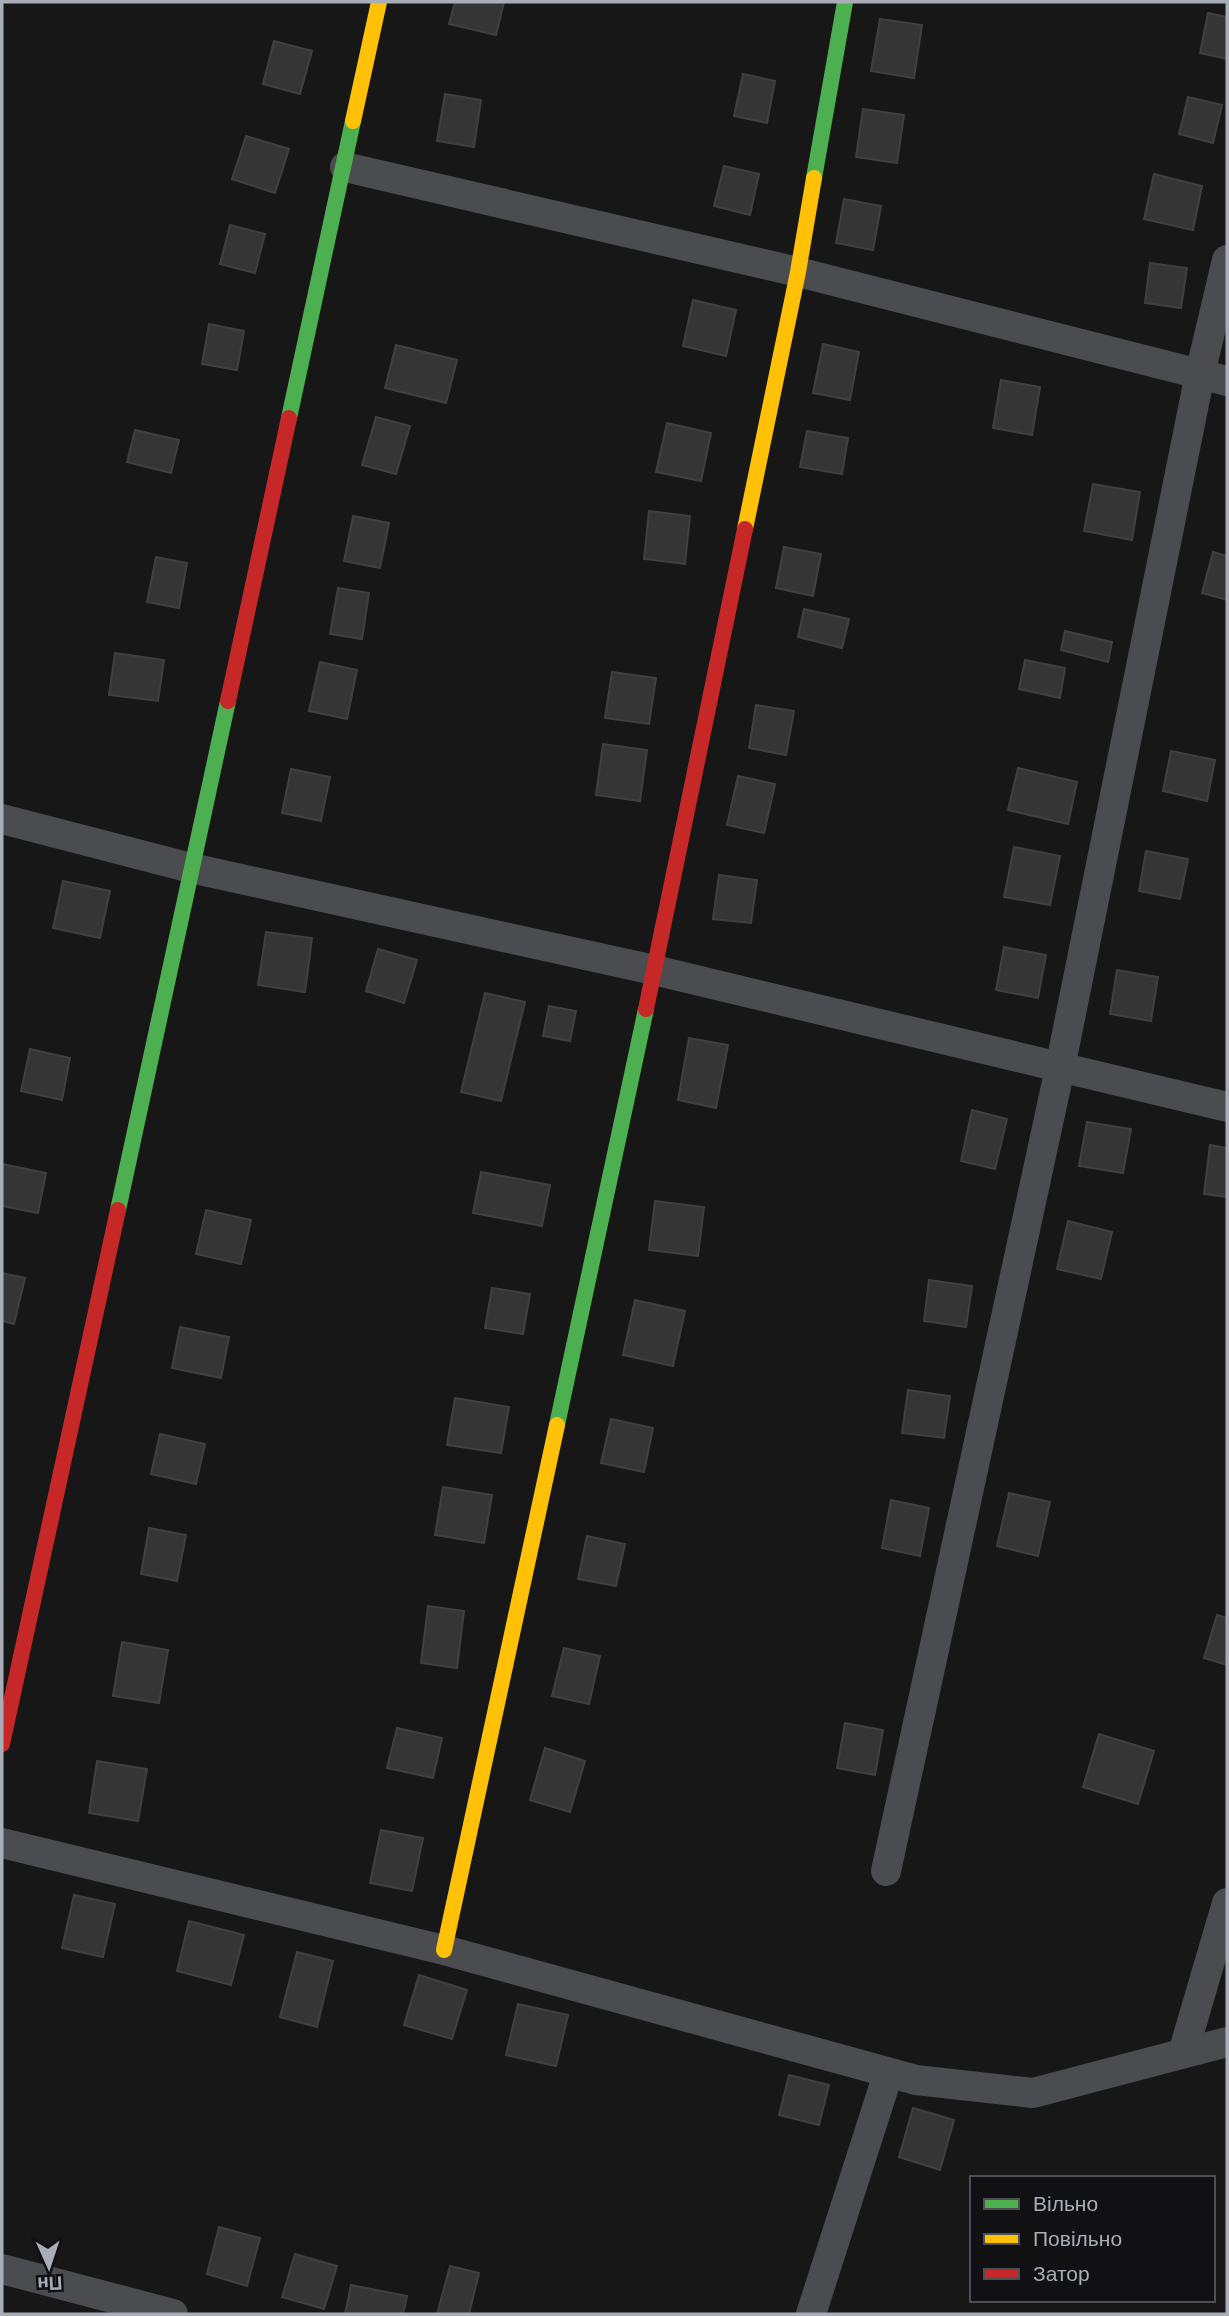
<svg xmlns="http://www.w3.org/2000/svg" width="1229" height="2316" viewBox="0 0 1229 2316" font-family="Barlow,sans-serif">
<rect width="100%" height="100%" fill="#171717"/>
<g fill="#353536" stroke="#3f4043" stroke-width="2">
<polygon points="455,2 504,2 496,35 449,24"/>
<polygon points="1208,13 1227,17 1227,59 1200,53"/>
<polygon points="880,19 922,25 914,78 871,71"/>
<polygon points="274,41 312,51 300,94 263,84"/>
<polygon points="743,74 775,81 767,123 734,116"/>
<polygon points="445,94 481,100 474,147 437,141"/>
<polygon points="1188,97 1222,105 1213,143 1179,134"/>
<polygon points="863,109 904,115 897,163 856,157"/>
<polygon points="246,136 289,149 275,193 232,179"/>
<polygon points="724,166 759,174 750,215 714,206"/>
<polygon points="1154,174 1202,186 1193,230 1144,219"/>
<polygon points="844,199 881,206 873,250 836,243"/>
<polygon points="230,225 265,234 255,273 220,264"/>
<polygon points="1150,263 1187,268 1181,308 1145,303"/>
<polygon points="693,300 736,310 726,356 683,346"/>
<polygon points="209,324 244,331 237,370 202,364"/>
<polygon points="823,344 859,352 850,400 813,393"/>
<polygon points="396,345 457,360 446,403 385,388"/>
<polygon points="1001,380 1040,387 1032,435 993,428"/>
<polygon points="376,417 410,426 396,474 362,465"/>
<polygon points="667,423 711,433 701,481 656,472"/>
<polygon points="135,430 179,440 171,473 127,462"/>
<polygon points="807,431 848,438 842,474 800,467"/>
<polygon points="1093,484 1140,492 1132,540 1084,531"/>
<polygon points="649,511 690,516 685,564 644,559"/>
<polygon points="353,516 389,523 380,568 344,561"/>
<polygon points="784,547 821,554 813,596 776,588"/>
<polygon points="1213,552 1227,556 1227,600 1202,593"/>
<polygon points="156,557 187,563 179,608 147,602"/>
<polygon points="338,588 369,593 362,639 330,634"/>
<polygon points="804,609 849,619 842,648 798,637"/>
<polygon points="1065,631 1112,642 1108,662 1061,650"/>
<polygon points="115,653 164,660 158,701 109,695"/>
<polygon points="1025,660 1065,668 1060,698 1019,689"/>
<polygon points="320,662 357,670 347,719 309,711"/>
<polygon points="612,672 656,678 649,724 605,718"/>
<polygon points="756,705 794,711 786,755 749,748"/>
<polygon points="603,744 647,750 640,801 596,795"/>
<polygon points="1171,751 1215,760 1207,801 1163,791"/>
<polygon points="1018,768 1077,782 1068,824 1008,810"/>
<polygon points="291,769 330,777 321,821 282,813"/>
<polygon points="738,776 775,784 764,833 727,825"/>
<polygon points="1014,847 1060,856 1050,905 1004,897"/>
<polygon points="1146,851 1188,859 1180,899 1139,891"/>
<polygon points="719,875 757,880 751,923 713,919"/>
<polygon points="63,881 110,891 100,938 53,928"/>
<polygon points="266,932 312,938 305,992 258,985"/>
<polygon points="1004,947 1046,955 1038,998 996,990"/>
<polygon points="378,949 417,960 404,1003 366,991"/>
<polygon points="1117,970 1158,977 1151,1021 1110,1014"/>
<polygon points="485,993 525,1002 501,1101 461,1092"/>
<polygon points="549,1006 576,1011 570,1041 543,1036"/>
<polygon points="689,1038 728,1045 716,1108 678,1100"/>
<polygon points="30,1049 70,1058 62,1100 21,1091"/>
<polygon points="972,1110 1007,1119 995,1169 961,1161"/>
<polygon points="1087,1122 1131,1129 1123,1173 1079,1166"/>
<polygon points="1210,1145 1227,1148 1227,1197 1204,1194"/>
<polygon points="2,1164 46,1173 38,1213 2,1206"/>
<polygon points="481,1172 550,1185 542,1226 473,1213"/>
<polygon points="655,1201 704,1207 698,1256 649,1250"/>
<polygon points="206,1210 251,1220 241,1264 196,1254"/>
<polygon points="1068,1221 1112,1232 1101,1279 1057,1269"/>
<polygon points="2,1273 25,1278 14,1324 2,1321"/>
<polygon points="929,1280 972,1286 966,1327 924,1321"/>
<polygon points="492,1288 530,1294 523,1334 485,1328"/>
<polygon points="635,1300 685,1311 673,1366 623,1355"/>
<polygon points="180,1327 229,1337 221,1378 172,1368"/>
<polygon points="908,1390 950,1396 944,1438 902,1433"/>
<polygon points="455,1398 509,1407 501,1453 447,1445"/>
<polygon points="611,1419 653,1428 644,1472 601,1463"/>
<polygon points="160,1434 205,1444 196,1484 151,1474"/>
<polygon points="443,1487 492,1495 484,1543 435,1535"/>
<polygon points="1009,1493 1050,1502 1038,1556 997,1546"/>
<polygon points="891,1500 929,1508 920,1556 882,1548"/>
<polygon points="149,1528 186,1535 177,1581 141,1574"/>
<polygon points="587,1536 625,1544 616,1586 578,1579"/>
<polygon points="428,1606 464,1611 457,1668 421,1663"/>
<polygon points="1217,1615 1227,1618 1227,1665 1204,1658"/>
<polygon points="122,1642 168,1650 159,1703 113,1696"/>
<polygon points="564,1648 600,1656 589,1704 552,1696"/>
<polygon points="845,1723 883,1730 875,1775 837,1768"/>
<polygon points="397,1728 442,1738 433,1778 387,1768"/>
<polygon points="1099,1734 1154,1751 1138,1804 1083,1787"/>
<polygon points="545,1748 585,1761 570,1812 530,1800"/>
<polygon points="97,1761 147,1769 138,1821 89,1813"/>
<polygon points="381,1830 423,1838 412,1891 370,1883"/>
<polygon points="74,1895 115,1904 103,1957 62,1948"/>
<polygon points="189,1921 244,1935 231,1985 177,1971"/>
<polygon points="297,1952 333,1961 317,2027 280,2017"/>
<polygon points="419,1975 467,1990 452,2039 404,2025"/>
<polygon points="518,2004 568,2015 556,2066 506,2055"/>
<polygon points="789,2075 829,2085 819,2125 779,2115"/>
<polygon points="913,2108 954,2120 940,2170 899,2157"/>
<polygon points="219,2227 260,2238 247,2286 207,2274"/>
<polygon points="295,2254 337,2266 324,2309 282,2297"/>
<polygon points="450,2266 479,2273 469,2314 437,2314"/>
<polygon points="351,2285 407,2296 403,2314 345,2314"/>
</g>
<g fill="none" stroke-linecap="round" stroke-linejoin="round">
<g stroke="#4b4c50" stroke-width="30">
<polyline points="345,167 798,272 1227,381"/>
<polyline points="2,819 191,868 654,970 1227,1107"/>
<polyline points="2,1843 444,1950 916,2080 1033,2093 1227,2042"/>
<polyline points="886,1871 1060,1068 1200,374 1227,260"/>
<polyline points="1183,2053 1227,1903"/>
<polyline points="2,2269 173,2314"/>
<polyline points="811,2314 888,2074"/>
</g>
<g stroke="#4caf50" stroke-width="16">
<polyline points="814,178 845,2"/>
<polyline points="289,418 353,121"/>
<polyline points="118,1210 228,701"/>
<polyline points="557,1425 646,1009"/>
</g>
<g stroke="#ffc107" stroke-width="16">
<polyline points="353,121 379,2"/>
<polyline points="745,529 798,272 814,178"/>
<polyline points="444,1950 557,1425"/>
</g>
<g stroke="#c62828" stroke-width="16">
<polyline points="228,701 289,418"/>
<polyline points="646,1009 745,529"/>
<polyline points="2,1744 118,1210"/>
</g>
</g>
<rect width="1229" height="2316" fill="none" stroke="#a8adb8" stroke-width="7"/>
<rect x="970" y="2176" width="245" height="126" fill="#111113" stroke="#4d4f55" stroke-width="2"/>
<rect x="984" y="2199" width="35" height="10" fill="#4caf50" stroke="#4d4f55" stroke-width="2"/>
<text x="1033" y="2211" font-size="21" fill="#a8adb8">Вільно</text>
<rect x="984" y="2234" width="35" height="10" fill="#ffc107" stroke="#4d4f55" stroke-width="2"/>
<text x="1033" y="2246" font-size="21" fill="#a8adb8">Повільно</text>
<rect x="984" y="2269" width="35" height="10" fill="#c62828" stroke="#4d4f55" stroke-width="2"/>
<text x="1033" y="2281" font-size="21" fill="#a8adb8">Затор</text>
<g transform="translate(49 2267) rotate(177)" stroke="#111113" stroke-width="5" paint-order="stroke">
<path d="M0-5L12 26L0 18L-12 26Z" fill="#a8adb8"/>
<text y="-10" font-size="19" font-weight="bold" text-anchor="middle" fill="#a8adb8">Пн</text>
</g>
</svg>
